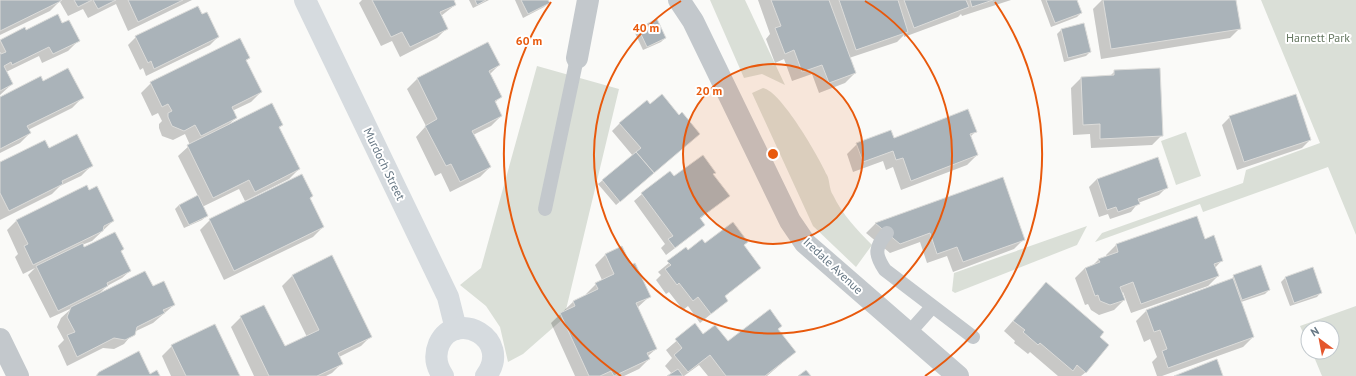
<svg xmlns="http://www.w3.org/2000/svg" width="1356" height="376" viewBox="0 0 1356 376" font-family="'PT Sans',sans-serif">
<rect width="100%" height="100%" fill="#fafaf8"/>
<g fill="#dadfd7">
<polygon points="710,0 745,0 785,85 762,74 744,78"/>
<polygon points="1261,0 1356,0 1356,235 1328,167 1203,212 1200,204 1095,242 1102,233 1243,183 1246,170 1320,143"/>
<polygon points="537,66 619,89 564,318 523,354 508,362 500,327 486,306 460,285 481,268"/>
<path d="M763,88C781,91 819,157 827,175C830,181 829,189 833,195C842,214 857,230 872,245L856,267L813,226L752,93Z"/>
<polygon points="1186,132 1201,176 1176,185 1161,141"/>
<polygon points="1087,226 1077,245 955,293 952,291 954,273"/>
<polygon points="1356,306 1356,376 1322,376 1312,352 1332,352 1332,328 1308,328 1308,343 1300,326"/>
</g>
<g fill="#0003">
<polygon points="0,0 59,0 60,1 50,11 0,35"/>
<polygon points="62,0 192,0 128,31 116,4 88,18 83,9 68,16 60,2"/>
<polygon points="362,0 453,0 455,5 441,16 447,28 437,38 400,57 392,41 381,46 359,3"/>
<polygon points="469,0 489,0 473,8"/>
<polygon points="515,0 547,0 548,3 544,7 523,18"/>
<polygon points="758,0 1011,0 962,16 961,14 958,17 904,37 904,35 897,42 849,58 855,73 845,83 819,93 812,74 792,81 784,59 775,63 766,39 770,34"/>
<polygon points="1041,0 1076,0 1081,13 1077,17 1051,27"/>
<polygon points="1102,0 1235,0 1240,28 1230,38 1101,59 1093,9"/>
<polygon points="62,24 78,41 68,51 42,63 39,56 6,72 12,84 0,95 0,41 24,29 26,32"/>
<polygon points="639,28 665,38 661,42 643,50 635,33"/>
<polygon points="1061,30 1090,52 1086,56 1064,62 1057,34"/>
<polygon points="136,37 218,37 210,45 146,76 143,68 140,70 128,45"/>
<polygon points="488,44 499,65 489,75 500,97 495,103 501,116 491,126 473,135 490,167 480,177 450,192 441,173 435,176 416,137 426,126 407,89 417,79"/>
<polygon points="249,58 246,61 261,92 251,102 232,111 236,118 227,126 282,125 278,129 299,169 289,179 245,201 239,189 202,207 206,216 202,220 184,228 175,209 179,205 198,196 178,156 190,145 185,134 173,140 162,136 159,128 159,124 162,121 158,113 152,116 141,93 151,83"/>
<polygon points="1115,71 1162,135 1152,145 1091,148 1090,134 1073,135 1071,88 1081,78 1110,76"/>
<polygon points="42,83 82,98 72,108 28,130 30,133 20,143 0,153 0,98"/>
<polygon points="650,105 679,116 699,134 616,205 598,184 633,156 612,131 620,123"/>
<polygon points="1230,117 1310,140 1302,148 1237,170 1222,125"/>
<polygon points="976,131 970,137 977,155 967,165 901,190 893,167 886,170 883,161 853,172 847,154 857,144"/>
<polygon points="48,149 91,166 81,176 60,186 52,194 0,220 0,163"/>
<polygon points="1157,158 1167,187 1159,195 1138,203 1131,212 1110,219 1108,214 1099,217 1089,187 1097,179"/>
<polygon points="714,173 712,175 728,196 700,219 704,224 696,232 666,255 661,248 665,244 634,201 642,194 674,178"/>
<polygon points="1002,178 1024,239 1014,249 953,272 947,256 927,263 920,242 890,253 866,233 875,224"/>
<polygon points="309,198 323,227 313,237 224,280 200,230 210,220"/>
<polygon points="1197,217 1204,240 1222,260 1215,268 1218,276 1208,286 1131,313 1123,292 1121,293 1124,300 1114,310 1099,315 1091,310 1088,304 1085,305 1075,278 1085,268 1092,266 1099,259 1107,257 1106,255 1116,245"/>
<polygon points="17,220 113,221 92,241 82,245 84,249 123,249 120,252 130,271 122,278 107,286 99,294 152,288 174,305 153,323 134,332 124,344 114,349 103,348 67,366 58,346 64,340 57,327 61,318 72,308 50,318 28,275 35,268 23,274 15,257 18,254 7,230"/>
<polygon points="705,244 743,245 760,268 724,297 727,301 700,323 688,306 683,310 669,292 666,294 656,280 661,275 658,272 686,249 687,251"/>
<polygon points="622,248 630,266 649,297 637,308 656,349 648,356 649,359 639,369 624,376 575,376 551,323 574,301 587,295 586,294 596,284 602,280 595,265 605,255"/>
<polygon points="292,276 371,336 361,346 339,357 342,363 332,373 326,376 254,376 231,327 241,317 264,306 284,348 307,337 282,286"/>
<polygon points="1234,276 1269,290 1265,294 1241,302 1253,337 1243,347 1162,376 1157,376 1152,362 1157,357 1150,339 1144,342 1136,321 1146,311 1230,281"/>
<polygon points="1285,278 1321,292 1317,297 1290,306 1281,282"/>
<polygon points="1046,283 1098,337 1086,372 1081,376 1058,376 1030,352 1028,354 1014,343 1015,341 1004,331"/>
<polygon points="695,325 703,335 728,342 777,329 795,352 767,376 708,376 699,365 684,376 669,376 672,374 665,366 672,358 666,350"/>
<polygon points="172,346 239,376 171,376 162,356"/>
</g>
<g fill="#aab3b9" stroke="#dcdcda">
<polygon points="0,0 61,0 61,1 0,31"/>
<polygon points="74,0 92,0 78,7"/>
<polygon points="93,0 116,0 98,9"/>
<polygon points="128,0 183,0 138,22"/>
<polygon points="372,0 454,0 456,5 440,12 448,29 410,47 402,32 391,37"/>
<polygon points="475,0 486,0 477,5"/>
<polygon points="521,0 548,0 550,3 528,14"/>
<polygon points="771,0 829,0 856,73 829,83 822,65 802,72 794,50 785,54 775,28 781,26"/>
<polygon points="839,0 898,0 908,32 856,50"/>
<polygon points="904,0 966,0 969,7 914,28"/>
<polygon points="970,0 993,0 972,7"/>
<polygon points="1046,0 1077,0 1082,13 1055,23"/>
<polygon points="1103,0 1236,0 1241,29 1111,49"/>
<polygon points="198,6 202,14 207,12 219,37 154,69 151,61 148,63 135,36"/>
<polygon points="58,14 62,23 69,20 80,41 53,54 49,47 12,65 11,62 4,66 13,84 0,91 0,52 1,54 6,52 0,40 25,27 26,30"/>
<polygon points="657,19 666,38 647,47 638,28"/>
<polygon points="1084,23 1091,52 1068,58 1061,29"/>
<polygon points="240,38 250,58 246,60 262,92 232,107 237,118 201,136 195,125 184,131 172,126 168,117 168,113 172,111 168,104 162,107 150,82"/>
<polygon points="488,42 500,65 489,71 502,97 495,101 502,116 472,131 491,167 460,182 451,164 446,166 425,126 437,119 417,78"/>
<polygon points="68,68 84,98 27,126 31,133 0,149 0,97 41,76 43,81"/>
<polygon points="1160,68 1163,136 1100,139 1100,124 1083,125 1081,77 1114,75 1114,70"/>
<polygon points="662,94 679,115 682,112 700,134 654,173 636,152 641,148 619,123 647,100 650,104"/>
<polygon points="1296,94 1311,140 1244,162 1229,116"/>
<polygon points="272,103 283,125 279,127 300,169 255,192 249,180 213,198 187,145"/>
<polygon points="968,109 977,132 970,134 978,155 911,181 903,158 896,160 893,151 863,162 856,143 891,130 894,138"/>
<polygon points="77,134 93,166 62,181 63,184 9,211 0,193 0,162 45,140 49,148"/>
<polygon points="636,152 654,173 620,202 602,180"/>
<polygon points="703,155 716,173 713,174 730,196 700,218 705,225 675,248 668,239 673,236 641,193 670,171 674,176"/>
<polygon points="1158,157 1168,188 1138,199 1140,204 1118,212 1116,207 1107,210 1097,179"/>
<polygon points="302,174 313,196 310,198 324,227 234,271 209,219"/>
<polygon points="1003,177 1025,240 963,262 957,247 937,254 930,233 900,244 875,223"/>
<polygon points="87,185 89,190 97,186 114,221 104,226 103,231 33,265 24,246 28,244 16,220"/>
<polygon points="198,195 208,216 189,225 179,205"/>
<polygon points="1197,216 1205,239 1214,235 1223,261 1214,264 1219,276 1141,304 1133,282 1120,287 1125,300 1110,305 1100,301 1098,295 1095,296 1085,268 1100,262 1098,259 1118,252 1116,244"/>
<polygon points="733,222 748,242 744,245 761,268 725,296 728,301 711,314 698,297 693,301 679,283 677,285 665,269 671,265 667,261 686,247 688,250 702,239 705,243"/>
<polygon points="115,232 124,249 121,251 131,271 107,283 108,286 58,311 36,266 83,243 84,247"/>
<polygon points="622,246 631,265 635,263 651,297 636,303 657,349 647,353 650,359 614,376 611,371 600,376 589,376 560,313 575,306 573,301 598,289 595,283 614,274 605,254"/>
<polygon points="332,255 372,337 338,353 343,364 317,376 269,376 240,316 264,305 285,346 319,330 292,275"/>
<polygon points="1261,265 1270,290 1242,300 1233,275"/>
<polygon points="1313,267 1322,293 1294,303 1285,277"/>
<polygon points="145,271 153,286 164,281 175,305 163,310 165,313 137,327 135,335 125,340 114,338 77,357 67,335 75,332 67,317 71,307"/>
<polygon points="1233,278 1254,337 1168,368 1162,351 1167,349 1160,330 1154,332 1146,310"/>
<polygon points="1046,282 1104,332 1100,337 1109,345 1086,373 1077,365 1073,371 1040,343 1038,345 1023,332 1025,330 1013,321"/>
<polygon points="770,309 782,326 778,329 796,352 765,376 726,376 710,355 688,372 674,355 682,348 675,339 695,323 703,334 715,325 728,341"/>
<polygon points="215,324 240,376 186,376 171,345"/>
<polygon points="139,351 150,374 157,370 160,376 96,376 99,372"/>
<polygon points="1217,359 1223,376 1174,376"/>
<polygon points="678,369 683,376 667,376"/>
<polygon points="806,370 811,376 798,376"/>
</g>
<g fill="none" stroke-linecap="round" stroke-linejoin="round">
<g stroke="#c3c8cc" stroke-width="14">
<polyline points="545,209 577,58"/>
<path d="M887,233C875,247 874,254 885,270L973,337"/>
<polyline points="908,334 932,307"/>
</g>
<g stroke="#c3c8cc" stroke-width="22">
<polyline points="679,0 693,21 790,221 805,243 958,376"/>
<polyline points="577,58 588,0"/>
<polyline points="0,339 18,376"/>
</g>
<g stroke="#d6dbdf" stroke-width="22">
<polyline points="305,0 448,297 456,329"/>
<path d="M443,376C436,366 434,356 439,344C456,308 513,339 486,376"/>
</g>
</g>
<circle cx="773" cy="154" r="90" fill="#e8590c" fill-opacity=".12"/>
<g fill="none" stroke="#e8590c" stroke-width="2">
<circle cx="773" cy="154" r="90"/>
<path d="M865 1A179 179 0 1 1 681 1"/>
<path d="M621 376A269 269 0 0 1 551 2M995 2A269 269 0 0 1 925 376"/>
</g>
<g text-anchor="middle" stroke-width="4" stroke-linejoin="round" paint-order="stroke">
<g font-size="12" fill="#687a64" stroke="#fff">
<text x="1318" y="42">Harnett Park</text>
</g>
<g font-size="12" fill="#657683" stroke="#fff">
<text transform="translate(384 164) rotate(64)" y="4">Murdoch Street</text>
<text transform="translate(833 266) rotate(43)" y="4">Iredale Avenue</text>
</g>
</g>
<circle cx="773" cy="154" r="6" fill="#e8590c" stroke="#fff" stroke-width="2"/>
<g font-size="12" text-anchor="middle" font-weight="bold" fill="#e8590c" stroke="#fff" stroke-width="4" stroke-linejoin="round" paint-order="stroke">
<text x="646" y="32">40 m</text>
<text x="529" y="45">60 m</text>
<text x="709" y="95">20 m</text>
</g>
<g transform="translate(1320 340) rotate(328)"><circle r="19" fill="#ffffff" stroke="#c1c8cd"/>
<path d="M0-3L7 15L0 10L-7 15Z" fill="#e4572e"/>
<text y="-6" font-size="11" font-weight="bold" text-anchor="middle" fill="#657683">N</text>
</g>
</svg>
